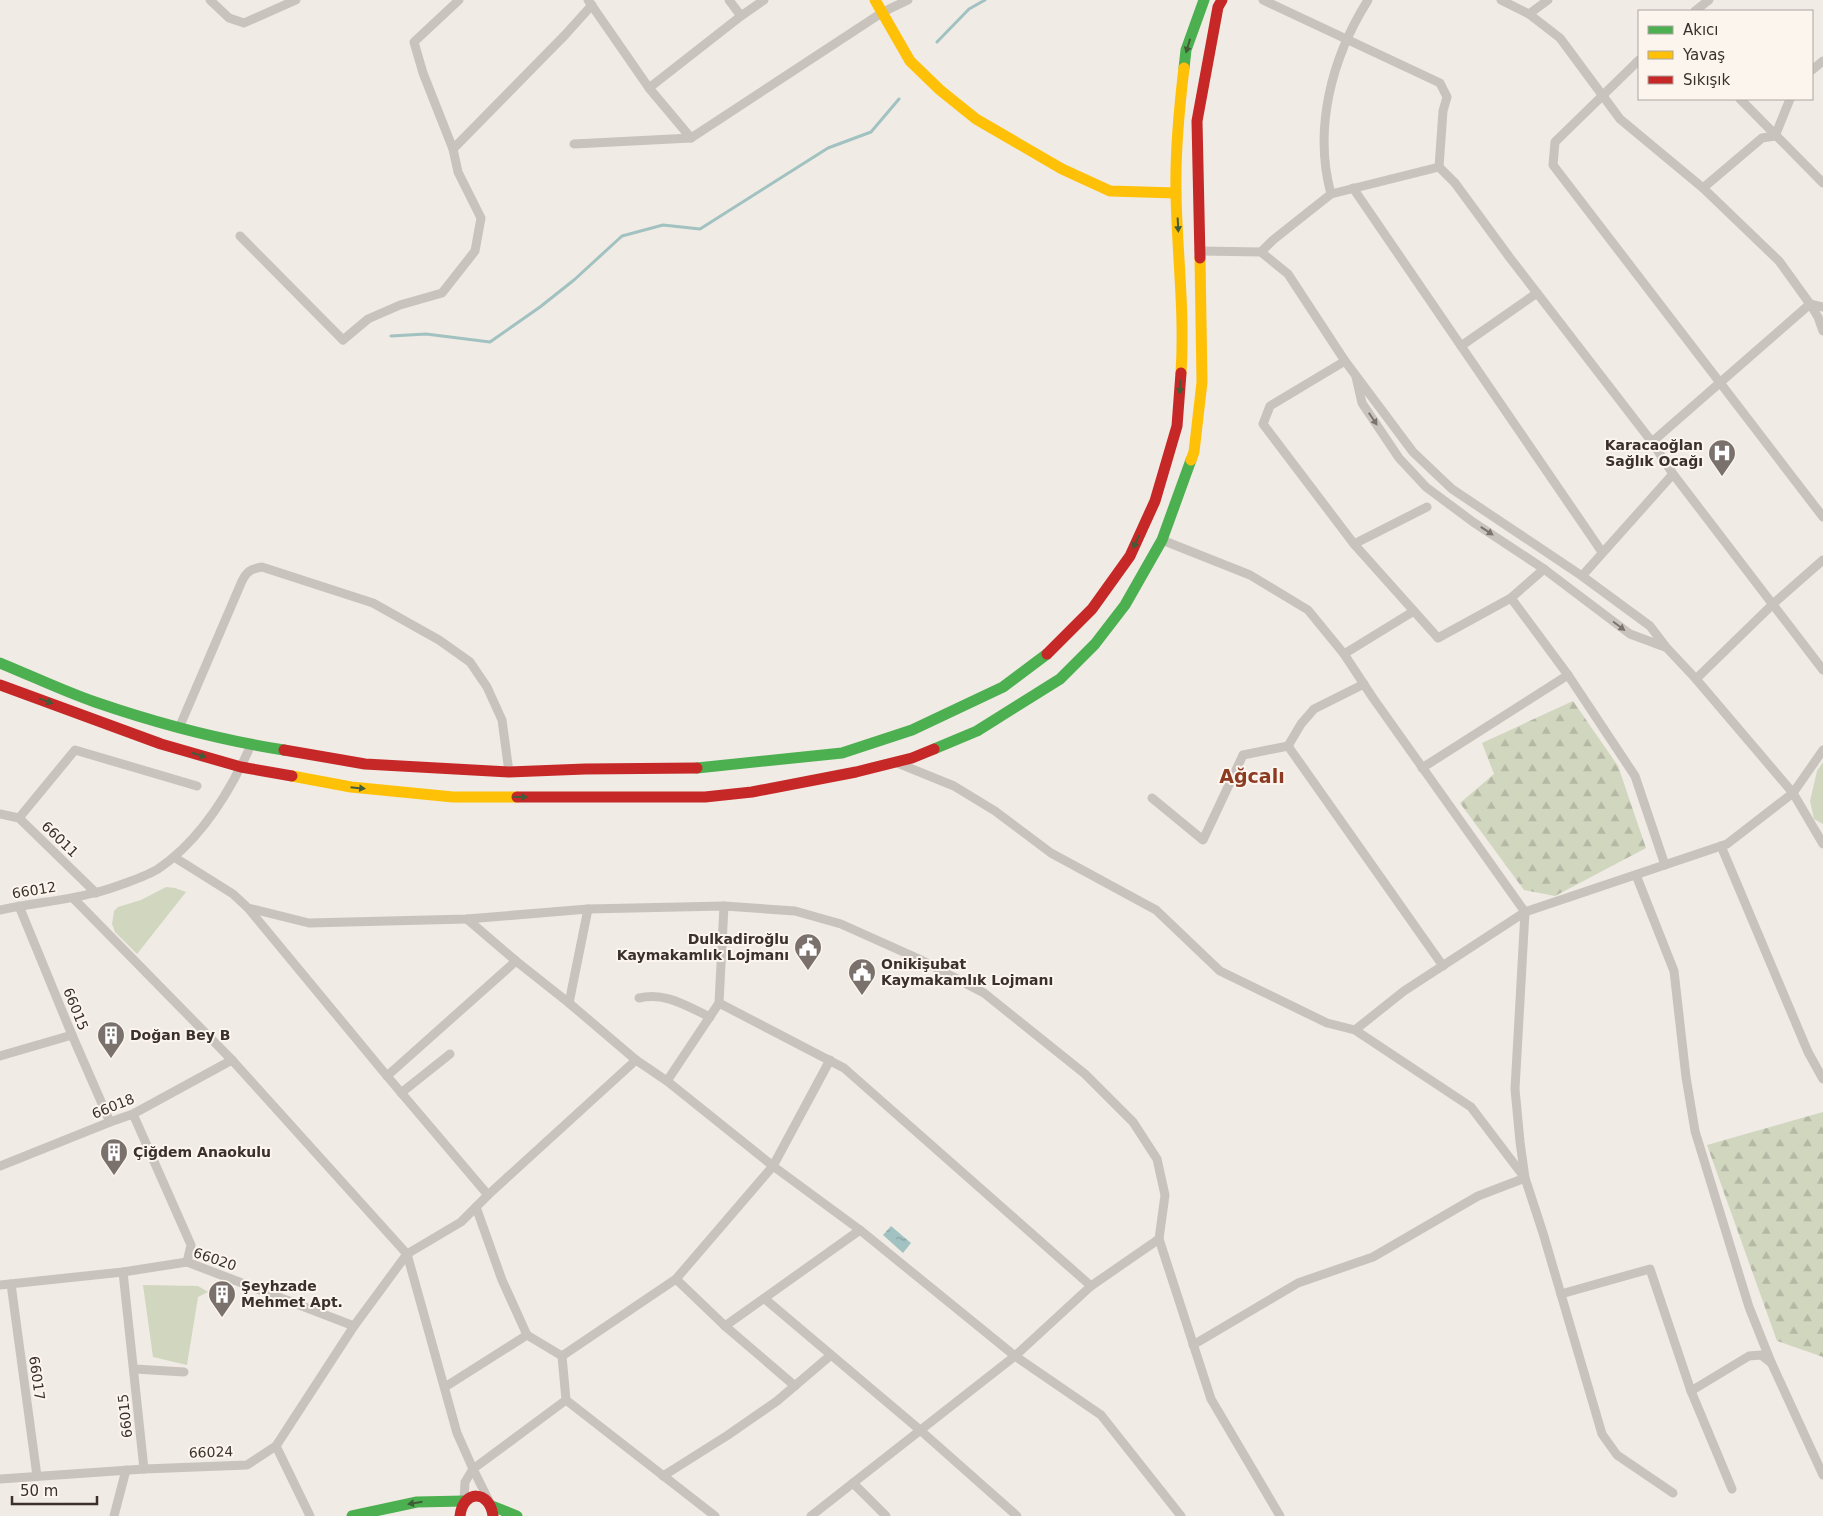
<svg xmlns="http://www.w3.org/2000/svg" width="1823" height="1516" viewBox="0 0 1823 1516" font-family="'DejaVu Sans',sans-serif">
<defs>
<pattern id="forest-firs" width="22" height="20" patternUnits="userSpaceOnUse" patternTransform="scale(1.25)"><rect width="22" height="20" fill="#d1d6bf"/><path d="M5 1l3.5 6h-7zM16 11l3.5 6h-7z" fill="#b4b8a4"/></pattern>
<pattern id="water-ripples" width="26" height="14" patternUnits="userSpaceOnUse" patternTransform="scale(1.25)"><rect width="26" height="14" fill="#a1c2c1"/><path d="M2 4q2-2 4 0t4 0M15 11q2-2 4 0t4 0" fill="none" stroke="#849e9d"/></pattern>
</defs>
<rect width="100%" height="100%" fill="#f0ebe5"/>
<g fill="url(#forest-firs)">
<polygon points="1573,701 1618,766 1646,848 1555,896 1524,890 1460,803 1494,774 1482,743"/>
<polygon points="1823,1112 1823,1357 1777,1341 1707,1145"/>
</g>
<g fill="#d1d6bf">
<polygon points="1823,762 1823,824 1814,819 1810,801 1817,771"/>
<polygon points="166,887 175,888 186,892 137,954 115,932 112,924 114,911 118,907 141,900"/>
<polygon points="143,1285 198,1286 208,1292 198,1297 187,1365 153,1357"/>
</g>
<polygon fill="url(#water-ripples)" points="891,1226 911,1243 903,1253 883,1235"/>
<g fill="none" stroke-linecap="round" stroke-linejoin="round">
<g stroke="#a1c2c1" stroke-width="3">
<polyline points="937,42 969,9 985,0"/>
<polyline points="391,336 426,334 490,342 540,307 574,280 622,236 663,225 700,229 828,148 871,132 899,99"/>
</g>
<g stroke="#c9c3be" stroke-width="9">
<polyline points="210,0 229,18 244,23 296,0"/>
<polyline points="588,0 649,88 691,138"/>
<polyline points="729,0 741,16"/>
<polyline points="1263,0 1440,83 1447,97 1443,111 1439,167 1455,183 1510,258 1652,442 1673,474 1823,670"/>
<polyline points="1501,0 1529,14 1560,38 1620,119 1703,188 1779,261 1810,304 1818,317 1823,331"/>
<polyline points="1695,11 1709,0"/>
<polyline points="1529,14 1548,0"/>
<polyline points="1639,60 1555,142 1553,165 1823,517"/>
<polyline points="1812,70 1823,61"/>
<polyline points="649,88 741,16 764,0"/>
<polyline points="1740,99 1823,183"/>
<polyline points="574,144 691,138 883,12 908,0"/>
<polyline points="453,149 565,35 592,5"/>
<polyline points="1353,188 1602,552"/>
<polyline points="1703,188 1762,138 1775,136 1790,99"/>
<path d="M1331,194C1313,128 1332,57 1368,0"/>
<polyline points="240,236 343,340 368,319 400,305 442,293 475,251 481,218 458,172 453,149 423,73 414,42 459,0"/>
<polyline points="1200,251 1261,252 1288,274 1345,361 1413,452 1452,489 1582,576 1650,626 1666,647 1696,679 1793,793 1823,844"/>
<polyline points="1261,252 1273,240 1331,194 1439,167"/>
<polyline points="1461,346 1537,293"/>
<polyline points="1345,361 1270,406 1263,424 1354,544 1438,638 1511,598 1544,569"/>
<polyline points="1356,377 1362,403 1399,458 1426,487 1473,522 1544,569 1630,634 1665,647"/>
<polyline points="1652,442 1810,304 1823,307"/>
<polyline points="1162,540 1250,575 1308,610 1344,654 1373,698 1525,912 1515,1089 1520,1142 1525,1178 1543,1233 1602,1434 1617,1455 1673,1493"/>
<polyline points="1354,544 1427,507"/>
<polyline points="1582,576 1673,474"/>
<polyline points="1511,598 1568,675 1635,776 1665,865"/>
<polyline points="1344,654 1414,611"/>
<polyline points="1696,679 1773,604 1823,560"/>
<path d="M179,728L242,581C247,571 251,569 262,567L373,603L439,640L470,662L487,687L502,720L509,772"/>
<polyline points="1288,746 1443,966"/>
<polyline points="895,762 954,786 995,811 1051,853 1156,910 1220,971 1327,1023 1355,1030 1471,1107 1525,1178 1478,1196 1373,1257 1298,1283 1193,1345"/>
<polyline points="1422,768 1568,675"/>
<polyline points="1152,798 1203,840 1243,755 1288,746 1301,724 1314,709 1364,684"/>
<polyline points="0,814 19,818 96,893"/>
<polyline points="19,818 75,750 197,786"/>
<polyline points="1721,846 1808,1052 1823,1079"/>
<polyline points="174,857 233,894 248,908 387,1076 488,1195 636,1060 667,1081 773,1166 860,1230 1015,1356 1101,1415 1181,1516"/>
<polyline points="1636,875 1674,971 1686,1077 1695,1131 1749,1307 1771,1362 1823,1475"/>
<polyline points="73,898 232,1060 407,1254 457,1433 473,1469 489,1501"/>
<polyline points="19,906 72,1035 110,1122"/>
<polyline points="248,908 309,923 467,919 588,909 724,906 795,911 841,924 919,959 984,993 1085,1074 1133,1122 1157,1159 1165,1195 1159,1239"/>
<path d="M0,910C31,903 63,901 94,893C108,890 147,876 158,869C201,840 230,792 251,745"/>
<polyline points="467,919 516,961"/>
<path d="M639,998C666,992 686,1006 710,1017"/>
<polyline points="569,1003 588,909"/>
<polyline points="719,1003 724,906"/>
<polyline points="1355,1030 1404,991 1525,912 1727,844 1793,793 1823,750"/>
<polyline points="0,1056 72,1035"/>
<polyline points="387,1076 516,961 569,1003 636,1060"/>
<polyline points="667,1081 719,1003 844,1068 1091,1286 1015,1356 853,1483"/>
<polyline points="401,1093 450,1054"/>
<polyline points="133,1114 191,1245 187,1262"/>
<polyline points="0,1166 110,1122 133,1114 232,1060"/>
<polyline points="476,1207 502,1280 527,1335"/>
<polyline points="123,1272 144,1469"/>
<polyline points="676,1279 773,1166 830,1060"/>
<polyline points="11,1284 37,1476"/>
<polyline points="0,1285 123,1272 187,1262 354,1326"/>
<polyline points="1091,1286 1159,1239 1211,1399 1280,1516"/>
<polyline points="1561,1294 1650,1269 1691,1391 1732,1489"/>
<polyline points="765,1299 920,1430 1017,1516"/>
<polyline points="725,1326 795,1386"/>
<polyline points="135,1369 184,1372"/>
<polyline points="445,1387 527,1335 562,1356"/>
<polyline points="1691,1391 1749,1356 1761,1355 1770,1362"/>
<polyline points="566,1400 715,1516"/>
<polyline points="276,1446 310,1516"/>
<polyline points="663,1476 728,1435 777,1401 831,1355"/>
<polyline points="0,1479 144,1469 247,1465 276,1446 354,1326 407,1254 461,1222 488,1195"/>
<polyline points="464,1501 465,1482 473,1469 566,1400 562,1356 676,1279 725,1326 860,1230"/>
<polyline points="114,1516 126,1470"/>
<polyline points="811,1516 853,1483 886,1516"/>
</g>
<g stroke="#4caf50" stroke-width="11">
<polyline points="1184,68 1186,50 1204,0"/>
<path d="M0,663C32,676 63,691 95,702C156,723 220,740 284,750"/>
<polyline points="934,749 977,731 1060,679 1095,644 1125,605 1162,540 1191,460"/>
<polyline points="697,768 842,753 912,730 1003,687 1047,654"/>
<polyline points="492,1506 517,1516"/>
<polyline points="352,1516 417,1502 464,1501"/>
</g>
<g stroke="#ffc107" stroke-width="11">
<polyline points="875,0 910,61 940,90 976,119 1062,169 1110,191 1176,193"/>
<path d="M1181,373C1185,313 1177,253 1176,193C1175,151 1179,110 1184,68"/>
<polyline points="1191,460 1194,452 1202,382 1200,258"/>
<polyline points="292,776 351,787 453,797 517,797"/>
</g>
<g stroke="#c62828" stroke-width="11">
<polyline points="1200,258 1197,121 1218,7 1222,0"/>
<polyline points="1047,654 1092,609 1130,556 1155,501 1177,426 1181,373"/>
<polyline points="0,685 161,744 241,767 292,776"/>
<polyline points="284,750 365,764 509,772 585,769 697,768"/>
<polyline points="517,797 705,797 752,792 856,772 912,758 934,749"/>
<path d="M460,1516C463,1489 490,1490 493,1516"/>
</g>
</g>
<defs><path id="oneway-solid" d="M-6-.8H1V-3.2L6.5 0L1 3.2V.8H-6Z" transform="scale(1.25)"/></defs>
<g fill="#415c38">
<use href="#oneway-solid" transform="translate(1188 46) rotate(106)"/>
<use href="#oneway-solid" transform="translate(1178 225) rotate(87)"/>
<use href="#oneway-solid" transform="translate(1180 387) rotate(94)"/>
<use href="#oneway-solid" transform="translate(1136 542) rotate(115)"/>
<use href="#oneway-solid" transform="translate(46 701) rotate(20)"/>
<use href="#oneway-solid" transform="translate(199 755) rotate(17)"/>
<use href="#oneway-solid" transform="translate(358 788) rotate(6)"/>
<use href="#oneway-solid" transform="translate(520 797)"/>
<use href="#oneway-solid" transform="translate(415 1503) rotate(171)"/>
</g>
<g fill="#7b726d">
<use href="#oneway-solid" transform="translate(1373 419) rotate(56)"/>
<use href="#oneway-solid" transform="translate(1487 531) rotate(33)"/>
<use href="#oneway-solid" transform="translate(1619 626) rotate(37)"/>
</g>
<defs>
<g id="hospital-pin" transform="scale(1.4375)"><path d="M0 17L-7.5 6A9.5 9.5 0 1 1 7.5 6Z" fill="#7a716c" stroke="#fbf5ee"/><path d="M-5-5h3v3.5h4V-5h3V5h-3V1.5h-4V5h-3Z" fill="#fff"/></g>
<g id="civic-pin" transform="scale(1.4375)"><path d="M0 17L-7.5 6A9.5 9.5 0 1 1 7.5 6Z" fill="#7a716c" stroke="#fbf5ee"/><path d="M-.6-6.5H3V-4.5H.6V-3L4-1V1h2V6H-6V1h2V-1L-.6-3ZM-1.2 2.5V6h2.4V2.5Z" fill="#fff"/></g>
<g id="building-pin" transform="scale(1.4375)"><path d="M0 17L-7.5 6A9.5 9.5 0 1 1 7.5 6Z" fill="#7a716c" stroke="#fbf5ee"/><path d="M-4-6H4V6H1V3H-1V6H-4ZM-2.5-4.3h1.7v1.8h-1.7ZM.8-4.3h1.7v1.8H.8ZM-2.5-1h1.7V.8h-1.7ZM.8-1h1.7V.8H.8Z" fill="#fff"/></g>
</defs>
<g fill-rule="evenodd">
<use href="#hospital-pin" x="1722" y="453"/>
<use href="#civic-pin" x="808" y="947"/>
<use href="#civic-pin" x="862" y="972"/>
<use href="#building-pin" x="111" y="1035"/>
<use href="#building-pin" x="114" y="1152"/>
<use href="#building-pin" x="222" y="1294"/>
</g>
<g text-anchor="middle" stroke-width="4" stroke-linejoin="round" paint-order="stroke">
<g font-size="14" font-weight="bold" fill="#3b302b" stroke="#fbf5ee" text-anchor="start">
<text x="1703" y="450" text-anchor="end">Karacaoğlan<tspan x="1703" dy="16">Sağlık Ocağı</tspan></text>
<text x="789" y="944" text-anchor="end">Dulkadiroğlu<tspan x="789" dy="16">Kaymakamlık Lojmanı</tspan></text>
<text x="881" y="969">Onikişubat<tspan x="881" dy="16">Kaymakamlık Lojmanı</tspan></text>
<text x="130" y="1040">Doğan Bey B</text>
<text x="133" y="1157">Çiğdem Anaokulu</text>
<text x="241" y="1291">Şeyhzade<tspan x="241" dy="16">Mehmet Apt.</tspan></text>
</g>
<g font-size="14" fill="#3b302b" stroke="#fbf5ee">
<text transform="translate(60 839) rotate(44)" y="5">66011</text>
<text transform="translate(34 890) rotate(-9)" y="5">66012</text>
<text transform="translate(76 1009) rotate(68)" y="5">66015</text>
<text transform="translate(113 1106) rotate(-22)" y="5">66018</text>
<text transform="translate(215 1259) rotate(19)" y="5">66020</text>
<text transform="translate(37 1378) rotate(82)" y="5">66017</text>
<text transform="translate(125 1416) rotate(-96)" y="5">66015</text>
<text transform="translate(211 1452) rotate(-2)" y="5">66024</text>
</g>
<g font-size="19" font-weight="bold" fill="#8c3b22" stroke="#fbf5ee">
<text x="1252" y="783">Ağcalı</text>
</g>
</g>
<rect x="1638" y="10" width="175" height="90" fill="#fbf5ee" stroke="#aea6a0"/>
<rect x="1648" y="26" width="25" height="8" fill="#4caf50" stroke="#aea6a0"/>
<text x="1683" y="35" font-size="15" fill="#3b302b">Akıcı</text>
<rect x="1648" y="51" width="25" height="8" fill="#ffc107" stroke="#aea6a0"/>
<text x="1683" y="60" font-size="15" fill="#3b302b">Yavaş</text>
<rect x="1648" y="76" width="25" height="8" fill="#c62828" stroke="#aea6a0"/>
<text x="1683" y="85" font-size="15" fill="#3b302b">Sıkışık</text>
<path d="M12 1496v8h85v-8" fill="none" stroke="#3b302b" stroke-width="2.5"/>
<text x="20" y="1496" font-size="15" fill="#3b302b" stroke="#fbf5ee" stroke-width="4" paint-order="stroke">50 m</text>
</svg>
